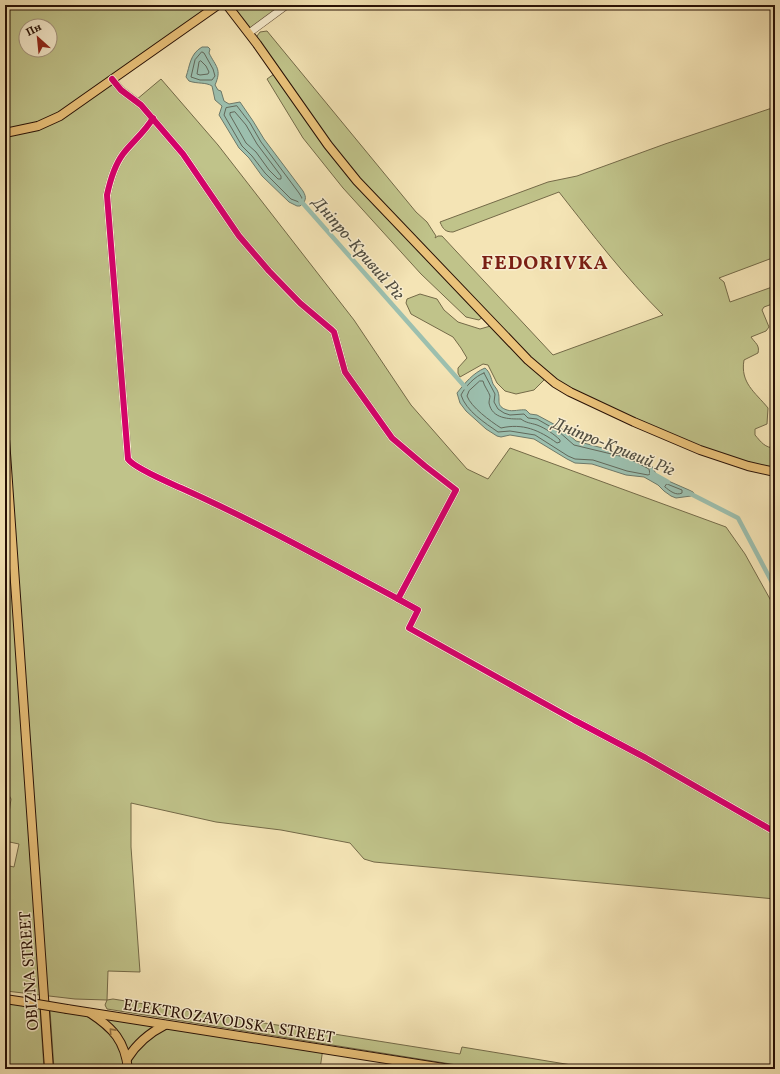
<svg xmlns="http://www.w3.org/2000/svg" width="780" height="1074" viewBox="0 0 780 1074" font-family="Vollkorn,serif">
<rect width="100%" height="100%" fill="#f4e4b5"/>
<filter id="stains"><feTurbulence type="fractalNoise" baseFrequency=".005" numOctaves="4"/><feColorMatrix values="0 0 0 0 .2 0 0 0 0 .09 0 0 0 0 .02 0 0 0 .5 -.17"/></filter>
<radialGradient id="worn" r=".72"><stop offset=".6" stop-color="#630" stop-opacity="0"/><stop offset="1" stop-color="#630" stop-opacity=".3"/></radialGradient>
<g fill="#c0c38a" stroke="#746a48" fill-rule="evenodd">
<path d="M5,5H218L112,79L136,100L161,79L218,145L354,320L411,405L467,469L488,479L510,448L726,527L745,554L775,608V899L374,862L364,859L350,843L281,830L216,822L131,803V847L140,972L108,971L107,1000L113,999L460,1054L462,1047L596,1069H482L107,1009L105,1005L107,1000L75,999L6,991V995L5,996V865L14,867L19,844L5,841L11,799L5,788ZM26,26H50V50H26Z"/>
<polygon points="227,5 287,5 249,33"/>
<path d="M267,31L416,212L427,222L436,236L435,238L438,236H442L553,355L663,315C625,277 592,234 559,192L453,232C445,232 443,229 440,222L548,182L577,176L665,144L775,107V257L719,278L724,282L730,302L775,286V303L764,307L762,310L769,327L766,331L751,337C755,343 760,345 758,353L744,360C740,383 755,392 768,408L767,424L755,429V435C761,442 765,448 775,448V465L761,470L700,450L547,377L534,390L516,394L505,391L497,383L488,365L483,364L460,377L458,373V368L467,358L461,348L453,337L411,314L406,303L407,299L420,294L437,299L444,310L458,322L480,329L494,325L485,315L479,320L466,317L421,274L343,188L303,138L267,79L277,72L257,44V36L260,32Z"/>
<polygon points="12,1003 40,1008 44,1069 5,1069 5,1006"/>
<polygon points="50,1010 87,1016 109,1031 121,1050 125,1069 54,1069"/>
<polygon points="101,1018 158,1027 128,1052"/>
<polygon points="170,1028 323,1048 320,1069 131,1069 131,1059 134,1052 159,1030"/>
</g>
<g fill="#9cbfae" stroke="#6d796a">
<path d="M202,47H208L210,49L209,53C216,67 222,69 215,85L218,90L221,91L224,101L229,104L240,102L253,121L264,139L303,191C307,198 306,201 300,206H297L289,202L262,176L249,158L239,148L219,115L222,106L215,100L212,86C206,82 197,84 189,81L186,77C190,65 190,54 202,47Z"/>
<path d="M485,368C490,372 491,378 493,384C495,387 497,389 498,392C501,400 495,406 507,410C513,412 520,409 526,410L530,414L537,415L561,428L576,441L629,455L652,466L657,476L689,490L693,492L694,494L691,496L676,498L671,496L664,491L658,485L644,477L626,475L592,464L575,463L567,459L534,439L510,435L501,437L497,436L486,429L466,411L460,403L457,393C465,383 473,373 485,368Z"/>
</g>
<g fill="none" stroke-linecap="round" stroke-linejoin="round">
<g stroke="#62685a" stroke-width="1">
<polygon points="202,52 204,53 213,69 215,76 212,80 200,80 191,77 195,60"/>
<polygon points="201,61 206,66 209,72 208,74 200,75 197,74 199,62"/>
<polygon points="237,106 250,123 261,142 299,193 302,198 299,202 291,199 265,173 252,156 242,146 224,115 226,108"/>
<polygon points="235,112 246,125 257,144 281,176 281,179 278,179 269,170 256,152 246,143 230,115 230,113"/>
<path d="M484,373L495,394L494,402L498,409L504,413L510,415L524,414L528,418L537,419L558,431L574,445L628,458L649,469L650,474L648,475L627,471L593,460L575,459L568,456L535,435L510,431L498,432C485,423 466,411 461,395C465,387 475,376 484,373Z"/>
<path d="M480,381H483C484,386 489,392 490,396C490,398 489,400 489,403C492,419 509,419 521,419C526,423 531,423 537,425C545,428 554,434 560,440V442L557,443C539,430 523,423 501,428C490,421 471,407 467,396L469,391Z"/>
<path d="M667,484L682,490V493C676,496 670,491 665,487Z"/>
</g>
<g stroke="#9cbfae" stroke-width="4.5">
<polyline points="299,199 466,388"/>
<polyline points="652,473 668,482"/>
<polyline points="689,493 738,518 775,588"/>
</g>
<g stroke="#5a4531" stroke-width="8">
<g id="minor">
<polyline points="249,33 287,5"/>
<path d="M112,79L121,90L141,105L183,154L239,236L269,271L300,303L332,330L334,332L345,372L392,438L425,466L456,490L398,599C327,561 255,521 181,488C170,483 134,468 128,459L107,195C110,181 114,166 123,154C132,142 145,132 153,118"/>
<polyline points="398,599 418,610 409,628 574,720 646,758 775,832"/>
<polyline points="5,799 5,801"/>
</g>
</g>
<g stroke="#271005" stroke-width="10">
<g id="major">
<polyline points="227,5 257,44 328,145 357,181 528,360 555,383 570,392 634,422 700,450 748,466 775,472"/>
<polyline points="5,133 38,126 60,116 218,5"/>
<polyline points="5,439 49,1069"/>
<polyline points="5,999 25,1002"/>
<polyline points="67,1009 450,1069"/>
<path d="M90,1013C113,1028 125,1041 128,1069"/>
<path d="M127,1059C137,1043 149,1033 165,1025"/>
</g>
</g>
<use href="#minor" stroke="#f8edcf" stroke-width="7"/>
<use href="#major" stroke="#eac27a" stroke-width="8"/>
<g stroke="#271005" stroke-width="10" stroke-linecap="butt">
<polyline id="major-bridge" points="25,1002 67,1009"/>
</g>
<use href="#major-bridge" stroke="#eac27a" stroke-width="8"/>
<g stroke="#f8edcf" stroke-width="8">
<g id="cycleway">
<path d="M112,79L121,90L141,105L183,154L239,236L269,271L300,303L332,330L334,332L345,372L392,438L425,466L456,490L398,599C327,561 255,521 181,488C170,483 134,468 128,459L107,195C110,181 114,166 123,154C132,142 145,132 153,118"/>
<polyline points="398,599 418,610 409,628 574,720 646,758 775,832"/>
</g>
</g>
<use href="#cycleway" stroke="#d6006c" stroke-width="6"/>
</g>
<defs><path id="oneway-chevron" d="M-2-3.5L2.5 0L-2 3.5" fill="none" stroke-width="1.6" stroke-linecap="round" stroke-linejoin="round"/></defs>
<use stroke="#927245" href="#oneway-chevron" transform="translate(112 1031) rotate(-132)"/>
<g text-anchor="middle" stroke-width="3" stroke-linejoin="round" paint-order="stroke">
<g font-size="16" fill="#271005" stroke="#f8edcf">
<text transform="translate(28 971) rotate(-94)" y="6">OBIZNA STREET</text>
<text transform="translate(229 1020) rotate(9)" y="6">ELEKTROZAVODSKA STREET</text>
</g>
<g font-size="17" font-style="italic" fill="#504d40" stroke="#f8edcf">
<text transform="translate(359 248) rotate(49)" y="6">Дніпро-Кривий Ріг</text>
<text transform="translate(614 446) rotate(22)" y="6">Дніпро-Кривий Ріг</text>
</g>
<g font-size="20" font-weight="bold" letter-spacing="1" fill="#7a1f14" stroke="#f8edcf">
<text x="545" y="269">FEDORIVKA</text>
</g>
</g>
<rect width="780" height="1074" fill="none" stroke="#f4e4b5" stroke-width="20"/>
<rect x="6" y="6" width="768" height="1062" fill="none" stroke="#271005" stroke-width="2"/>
<rect x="10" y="10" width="760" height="1054" fill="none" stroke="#271005"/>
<g transform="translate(38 38) rotate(333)"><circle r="19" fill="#f8edcf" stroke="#a4957e"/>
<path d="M0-3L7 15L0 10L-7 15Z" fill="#8f2418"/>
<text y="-6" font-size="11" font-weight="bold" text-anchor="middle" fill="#271005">Пн</text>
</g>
<rect width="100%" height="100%" filter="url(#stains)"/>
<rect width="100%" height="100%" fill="url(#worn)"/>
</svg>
